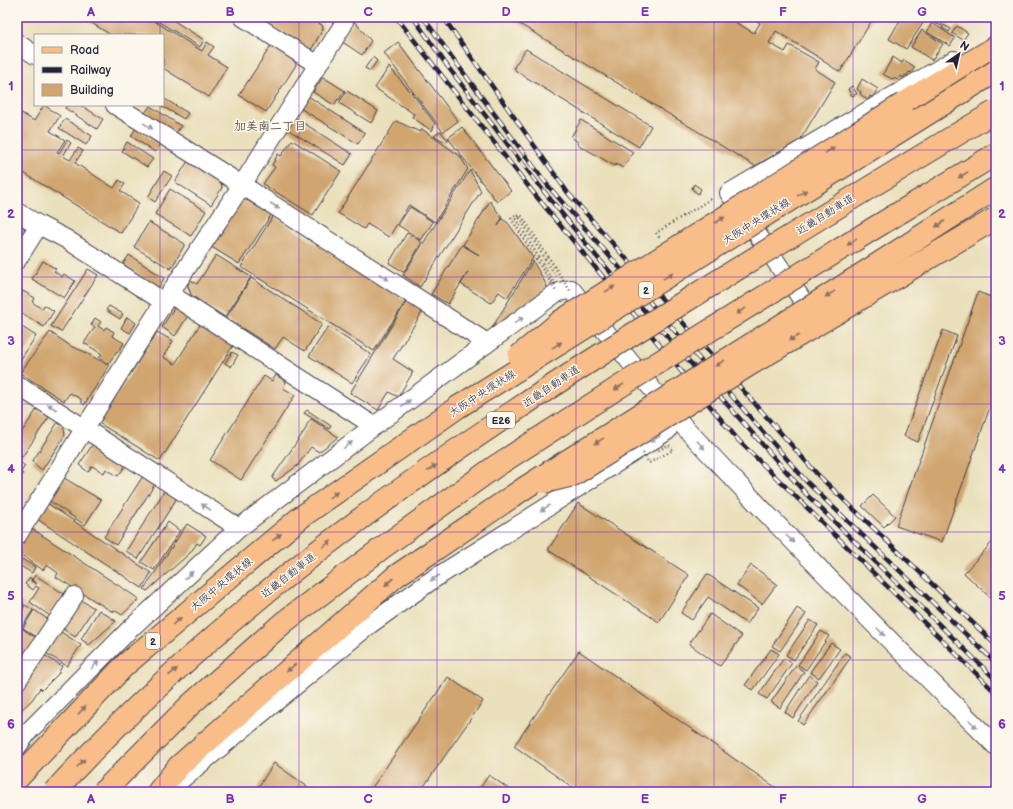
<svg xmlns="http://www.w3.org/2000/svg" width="1013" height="809" viewBox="0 0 1013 809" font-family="'Balsamiq Sans','Klee One',sans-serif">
<rect width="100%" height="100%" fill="#fbf7ec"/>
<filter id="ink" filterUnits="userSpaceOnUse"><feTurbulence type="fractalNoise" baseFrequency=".025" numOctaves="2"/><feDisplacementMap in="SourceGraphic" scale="8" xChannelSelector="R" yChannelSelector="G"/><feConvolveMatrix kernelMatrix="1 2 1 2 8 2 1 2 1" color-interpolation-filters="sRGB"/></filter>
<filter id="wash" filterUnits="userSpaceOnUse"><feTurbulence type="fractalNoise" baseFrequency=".012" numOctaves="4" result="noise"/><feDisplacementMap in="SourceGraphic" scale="16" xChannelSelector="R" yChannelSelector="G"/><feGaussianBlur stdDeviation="0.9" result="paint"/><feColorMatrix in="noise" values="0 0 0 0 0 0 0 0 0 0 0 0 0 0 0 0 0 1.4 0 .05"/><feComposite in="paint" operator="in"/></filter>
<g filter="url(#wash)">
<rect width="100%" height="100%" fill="#eae0bc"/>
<g id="blocks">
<g fill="#d0a56f">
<polygon points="82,17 148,17 202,51 207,42 214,47 208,55 227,67 209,97 163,68 163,35 111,35"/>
<polygon points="151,17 168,17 204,40 200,47"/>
<polygon points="259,17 309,17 322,25 323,29 311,50 307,50"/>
<polygon points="508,17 726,17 754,33 760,23 751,17 874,17 840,72 823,61 823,60 776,31 769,43 785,52 789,45 819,62 815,69 835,82 800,140 755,166"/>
<polygon points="902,17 921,17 925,20 906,49 889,39"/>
<polygon points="926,17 946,17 941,26"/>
<polygon points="354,21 371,41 362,55 341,41"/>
<polygon points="932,23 955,38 950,46 927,32"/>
<polygon points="944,25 951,29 949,32 942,28"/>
<polygon points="957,26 968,33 963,40 952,33"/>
<polygon points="922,30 943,44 932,60 911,47"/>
<polygon points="398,42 458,121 443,132 384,53"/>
<polygon points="272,44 293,58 296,65 266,112 239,95"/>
<polygon points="526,49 651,126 639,147 516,71 514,67"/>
<polygon points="373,57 377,61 370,71 365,68"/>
<polygon points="893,57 902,63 904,60 915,67 911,73 909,72 907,76 905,75 903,78 901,76 898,80 893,78 892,79 883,74"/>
<polygon points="389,67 411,92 435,124 432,131 412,117 414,114 375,88"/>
<polygon points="323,77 345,91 339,100 338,99 334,105 313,92"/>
<polygon points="862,79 878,89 872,97 870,96 868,100 860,94 861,92 857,89"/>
<polygon points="852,86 857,94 852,96 848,89"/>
<polygon points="347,91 378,111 371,123 339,103"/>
<polygon points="308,96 365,133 358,144 300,108"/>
<polygon points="163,98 188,113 184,119 160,105 163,105"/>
<polygon points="44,105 60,116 50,131 65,140 57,152 59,153 67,140 71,143 63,156 70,160 78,148 83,151 75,163 114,188 119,180 125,184 120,191 139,203 121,233 22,172 17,180 17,110 34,121"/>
<polygon points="67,105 80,105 103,119 97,129 65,108"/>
<polygon points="150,106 181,126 176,133 145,113"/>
<polygon points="294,117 352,154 345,165 287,129"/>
<polygon points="65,119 92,136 86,145 59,128"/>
<polygon points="581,120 633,152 623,168 616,164 615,166 577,144 578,142 571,137"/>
<polygon points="396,121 420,132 422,129 460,156 468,169 435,222 409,205 389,237 367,224 364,229 338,213"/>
<polygon points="462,127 511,191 497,202 448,138"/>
<polygon points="136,128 160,145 155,152 131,136"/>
<polygon points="440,131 448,140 446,142 434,136"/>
<polygon points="292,140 341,171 313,215 263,184 275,167 272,165 278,154 281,156"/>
<polygon points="127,142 153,159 147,167 122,151"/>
<polygon points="188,161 221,181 222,188 211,205 175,182"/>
<polygon points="470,170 481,191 420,287 403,275"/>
<polygon points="164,171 172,176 155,202 148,197"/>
<polygon points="694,184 701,189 698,194 692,189"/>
<polygon points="170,189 206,211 191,236 155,214"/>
<polygon points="239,200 247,200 271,215 239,264 210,246"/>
<polygon points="490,201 502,218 498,226 502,219 508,223 533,258 507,298 499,292 491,303 461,284 468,272 448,304 431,294 462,245 479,255 463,245"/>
<polygon points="410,207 433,222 421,240 398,225"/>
<polygon points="273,216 406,301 374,351 241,267"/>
<polygon points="149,222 185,244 171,269 134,247"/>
<polygon points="17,223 24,227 25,233 17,246"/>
<polygon points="407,233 422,242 404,272 389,263"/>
<polygon points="129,255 164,278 159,287 157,287 123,264"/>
<polygon points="216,255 251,277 225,317 191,295 188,286 189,279 197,284"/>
<polygon points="43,261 56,269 54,271 62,277 64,274 75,281 64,298 32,279"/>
<polygon points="533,261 547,286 535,306 490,331"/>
<polygon points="88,269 98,275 61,332 51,326"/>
<polygon points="251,278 322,324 305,351 283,337 275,349 226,318"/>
<polygon points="23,291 35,298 32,302 42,309 44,305 54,311 44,327 17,310 17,301"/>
<polygon points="978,292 996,299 996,390 942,542 896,526"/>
<polygon points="407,301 423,311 393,359 413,372 398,397 389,392 378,410 350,393"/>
<polygon points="176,305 189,314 175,336 162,327"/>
<polygon points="109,306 123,314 120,319 106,310"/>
<polygon points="127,317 136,323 130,333 121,328"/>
<polygon points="95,318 101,322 98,326 104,330 106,327 114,332 112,336 124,343 118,352 117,351 108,364 99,358 102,354 84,343 95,327 91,325"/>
<polygon points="201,323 234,344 160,461 99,423 157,332 173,341 163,357 175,364"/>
<polygon points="22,327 36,336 17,365 17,346 20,342 17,340 17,335"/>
<polygon points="328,327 371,354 352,383 309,356"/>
<polygon points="943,330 957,336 918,442 904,436"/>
<polygon points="50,332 72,347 83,351 109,366 84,405 81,402 81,399 70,393 64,401 20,373"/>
<polygon points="232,352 238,355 231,367 225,363"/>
<polygon points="276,375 286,382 283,388 295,395 241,480 210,460 264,376 272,381"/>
<polygon points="37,409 49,417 22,457 17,454 17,439"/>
<polygon points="307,410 331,426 329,429 304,413"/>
<polygon points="311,419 338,437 319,452 311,447 297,466 276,481 272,478 307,427 306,426"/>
<polygon points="58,422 63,424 65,435 42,470 32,462"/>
<polygon points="93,444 126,465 118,476 106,469 104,473 92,466 88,472 79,465"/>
<polygon points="17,460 25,466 20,473 23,474 17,483"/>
<polygon points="143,476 155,484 116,545 104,537"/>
<polygon points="64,478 101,500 85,525 50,501"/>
<polygon points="165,490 177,498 138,559 126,551"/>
<polygon points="873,495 895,516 884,527 862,506"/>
<polygon points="47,503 151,573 142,588 37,519"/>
<polygon points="578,503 689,575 659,622 548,550"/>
<polygon points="168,522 180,531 154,570 141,562"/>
<polygon points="187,524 206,536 200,545 197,543 190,553 147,591 144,589"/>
<polygon points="31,528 139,599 122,615 114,610 113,612 56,577 58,573 47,565 43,570 17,552 17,550"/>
<polygon points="996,538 996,603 964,573"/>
<polygon points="17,556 35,567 32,573 17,564"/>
<polygon points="751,565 777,584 762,604 737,585"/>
<polygon points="707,574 758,608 747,624 708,597 692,620 681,613"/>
<polygon points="35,575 64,594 50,616 30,602 39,588 36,586 33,590 25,584 30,578 32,579 31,581 37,584 32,580"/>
<polygon points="79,599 94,608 75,637 60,627"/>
<polygon points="17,600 24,604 20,610 19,609 17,611"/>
<polygon points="25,605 33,610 22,627 17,624 17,615 20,610 22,611"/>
<polygon points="797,608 806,614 780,651 772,646"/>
<polygon points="34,610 49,620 38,638 23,628"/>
<polygon points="99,610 116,621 89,645 81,639"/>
<polygon points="710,614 742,636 720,666 689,644"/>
<polygon points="810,620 818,625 794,660 786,655"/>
<polygon points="17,625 39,640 17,672"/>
<polygon points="58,630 81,645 67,666 44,652"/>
<polygon points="821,631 829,636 806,670 798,665"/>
<polygon points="831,643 840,649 819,678 810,672"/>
<polygon points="771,649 779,654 753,690 745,685"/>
<polygon points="579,651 782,792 579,792 514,746"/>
<polygon points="845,653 851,657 803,725 798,721"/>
<polygon points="44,655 62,666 58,674 42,690 40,688 32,700 17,714 17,695"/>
<polygon points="784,658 792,663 767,699 759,694"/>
<polygon points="796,666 804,672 780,708 771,702"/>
<polygon points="809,675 817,681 793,718 785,712"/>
<polygon points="448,677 483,701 420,792 369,792"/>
<polygon points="274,763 315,792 255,792"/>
<polygon points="489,775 513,792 477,792"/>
</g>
</g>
</g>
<g filter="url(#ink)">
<use href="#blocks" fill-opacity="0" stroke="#403e4e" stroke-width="1"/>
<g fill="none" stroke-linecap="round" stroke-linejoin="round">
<g stroke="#403e4e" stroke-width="20">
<g id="street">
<polyline points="243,17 318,65"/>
<polyline points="17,43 35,55"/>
<polyline points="115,105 242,185 487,343"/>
<polyline points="17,212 39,225 66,239 164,302"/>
<polyline points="17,260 39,225"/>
<polyline points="170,294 374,426"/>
<polyline points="816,320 729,193 954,60"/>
<polyline points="17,385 239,528"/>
<path d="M674,416C779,528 886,638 996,746"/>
<polyline points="17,536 164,302 242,185 343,25 345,17"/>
<polyline points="17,681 74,596"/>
<polyline points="17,747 28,732 129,630 239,528 374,426 556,293 571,289 674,416 667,431 432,580 369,625 166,792"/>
</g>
</g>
<g stroke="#403e4e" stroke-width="24">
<g id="primary">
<polyline points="903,104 996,47"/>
<polyline points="17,779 125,665 301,517"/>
<polyline points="158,792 179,766 396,576 421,559"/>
</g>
</g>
<g stroke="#403e4e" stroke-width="2.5" stroke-dasharray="1 3" stroke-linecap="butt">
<polyline points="511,218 517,214 556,276"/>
<polyline points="659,237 656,233 712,198"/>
</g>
<use href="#street" stroke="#fff" stroke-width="18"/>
<use href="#primary" stroke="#f8bd88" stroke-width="22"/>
<g stroke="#22223b" stroke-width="4.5">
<g id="rail">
<polyline points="396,17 536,196 739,441 996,693"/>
<polyline points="413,17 448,67 542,189 597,257 807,495 996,680"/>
<polyline points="423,17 454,60 549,187 807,482 996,663"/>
<polyline points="443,17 568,193 818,475 996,645"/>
</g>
</g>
<use href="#rail" stroke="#fbf7ec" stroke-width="3" stroke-dasharray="9" stroke-linecap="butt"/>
<g stroke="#403e4e" stroke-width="24" stroke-linecap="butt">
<g id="primary-bridge">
<polyline points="519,356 561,321 903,104"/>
<polyline points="544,482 573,475 749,365 996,218"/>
<polyline points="301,517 458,407 996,71"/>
<polyline points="421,559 526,487 878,264 996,188"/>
</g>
</g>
<g stroke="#403e4e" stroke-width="24" stroke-linecap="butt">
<g id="highway-bridge">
<path d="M54,792C232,596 453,446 676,307C782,241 889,175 996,111"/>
<polyline points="103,792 190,705 284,622 386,545 496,466 616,389 871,230 996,154"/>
</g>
</g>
<g stroke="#403e4e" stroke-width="2.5" stroke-dasharray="1 3" stroke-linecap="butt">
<polyline points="511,218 557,293"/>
<polyline points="555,285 516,219 521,215 571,292"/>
<polyline points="643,453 649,463 673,450 669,445 655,452"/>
</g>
<use href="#primary-bridge" stroke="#f8bd88" stroke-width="22"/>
<use href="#highway-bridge" stroke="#f8bd88" stroke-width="22"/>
</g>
<defs><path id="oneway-solid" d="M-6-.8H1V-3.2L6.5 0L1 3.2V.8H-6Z"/></defs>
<g fill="#9c9ca7">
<use href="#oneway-solid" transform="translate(148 126) rotate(32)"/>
<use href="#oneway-solid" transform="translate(275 206) rotate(33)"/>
<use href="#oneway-solid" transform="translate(384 277) rotate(33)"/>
<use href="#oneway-solid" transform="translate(519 320) rotate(-36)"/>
<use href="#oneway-solid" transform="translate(406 403) rotate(-36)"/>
<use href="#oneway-solid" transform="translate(52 407) rotate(-147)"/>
<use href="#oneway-solid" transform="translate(655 439) rotate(148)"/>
<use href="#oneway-solid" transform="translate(348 445) rotate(-37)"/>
<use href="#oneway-solid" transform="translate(701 445) rotate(47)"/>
<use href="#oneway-solid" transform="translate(206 507) rotate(-147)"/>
<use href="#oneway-solid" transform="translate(545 508) rotate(148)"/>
<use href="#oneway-solid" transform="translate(790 539) rotate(45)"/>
<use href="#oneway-solid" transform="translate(189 575) rotate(-43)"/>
<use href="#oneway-solid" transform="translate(435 578) rotate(147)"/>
<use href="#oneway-solid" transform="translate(881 632) rotate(45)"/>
<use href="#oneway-solid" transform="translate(95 665) rotate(-45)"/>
<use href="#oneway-solid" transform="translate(973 724) rotate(45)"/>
</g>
<g fill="#8d7062">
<use href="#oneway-solid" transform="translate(830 150) rotate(-32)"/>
<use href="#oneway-solid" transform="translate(963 175) rotate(149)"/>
<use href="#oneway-solid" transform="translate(802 193) rotate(-32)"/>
<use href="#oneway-solid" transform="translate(720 220) rotate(-32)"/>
<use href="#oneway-solid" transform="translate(940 224) rotate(147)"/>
<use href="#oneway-solid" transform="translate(852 242) rotate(148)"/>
<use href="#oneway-solid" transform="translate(668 276) rotate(-32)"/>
<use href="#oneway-solid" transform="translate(610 289) rotate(-32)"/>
<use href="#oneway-solid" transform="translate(830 294) rotate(148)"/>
<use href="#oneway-solid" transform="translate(741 311) rotate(148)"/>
<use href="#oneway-solid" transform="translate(794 338) rotate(149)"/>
<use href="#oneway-solid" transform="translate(557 345) rotate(-32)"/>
<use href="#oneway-solid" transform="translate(720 363) rotate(148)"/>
<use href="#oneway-solid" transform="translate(619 387) rotate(148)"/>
<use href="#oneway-solid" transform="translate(599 441) rotate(148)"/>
<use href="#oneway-solid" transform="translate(432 468) rotate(-35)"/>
<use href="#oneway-solid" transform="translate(333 495) rotate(-35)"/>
<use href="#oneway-solid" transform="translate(277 537) rotate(-40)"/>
<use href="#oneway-solid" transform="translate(327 544) rotate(-38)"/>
<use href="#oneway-solid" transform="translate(389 582) rotate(139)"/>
<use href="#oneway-solid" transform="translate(177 621) rotate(-40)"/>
<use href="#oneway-solid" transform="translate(291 668) rotate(139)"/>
<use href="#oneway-solid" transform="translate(173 672) rotate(-41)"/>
<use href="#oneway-solid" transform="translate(82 710) rotate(-47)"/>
<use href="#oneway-solid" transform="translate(81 763) rotate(-45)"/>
</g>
</g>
<path fill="none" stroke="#7b2cbf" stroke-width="1" stroke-opacity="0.55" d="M160,17V35M299,17V792M437,17V792M576,17V792M714,17V792M853,17V792M160,105V792M17,150H996M17,277H996M17,404H996M17,532H996M17,660H996"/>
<g text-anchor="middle" stroke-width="3" stroke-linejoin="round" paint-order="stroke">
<g fill="#fbf7ec" stroke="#636270" stroke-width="1">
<rect x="639" y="282" width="14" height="16" rx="3"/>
<rect x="487" y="412" width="28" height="16" rx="3"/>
<rect x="146" y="633" width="14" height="16" rx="3"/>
</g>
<g font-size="10" font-weight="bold" fill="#22223b">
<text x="646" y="294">2</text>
<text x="501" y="424">E26</text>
<text x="153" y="645">2</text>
</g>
<g font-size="11" fill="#22223b" stroke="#fbf7ec">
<text transform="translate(825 214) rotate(-32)" y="4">近畿自動車道</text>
<text transform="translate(756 221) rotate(-32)" y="4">大阪中央環状線</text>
<text transform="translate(551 386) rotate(-34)" y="4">近畿自動車道</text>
<text transform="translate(482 393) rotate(-33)" y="4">大阪中央環状線</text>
<text transform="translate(288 575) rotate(-38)" y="4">近畿自動車道</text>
<text transform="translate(221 584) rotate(-40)" y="4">大阪中央環状線</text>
</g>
<g font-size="12" font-weight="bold" fill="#5f504d" stroke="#fbf7ec">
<text x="270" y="130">加美南二丁目</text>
</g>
</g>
<rect width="1013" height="809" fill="none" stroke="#fbf7ec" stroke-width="44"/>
<rect x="34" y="34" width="130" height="72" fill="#fbf7ec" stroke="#a4a2a5"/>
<rect x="42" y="47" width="20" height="6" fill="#f8bd88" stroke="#a4a2a5"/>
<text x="70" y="54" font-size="12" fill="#22223b">Road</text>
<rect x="42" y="67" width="20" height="6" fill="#22223b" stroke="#a4a2a5"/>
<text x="70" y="74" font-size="12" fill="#22223b">Railway</text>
<rect x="42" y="84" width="20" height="12" fill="#d0a56f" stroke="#a4a2a5"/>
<text x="70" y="94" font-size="12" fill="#22223b">Building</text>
<g transform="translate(959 54) rotate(34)" stroke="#fbf7ec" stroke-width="3" paint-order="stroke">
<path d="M0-3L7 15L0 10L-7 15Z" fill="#22223b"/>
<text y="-6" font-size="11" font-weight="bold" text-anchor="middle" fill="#22223b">N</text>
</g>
<rect x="22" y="22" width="969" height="765" fill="none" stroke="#7b2cbf" stroke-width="1.5"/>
<g font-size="13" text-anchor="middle" font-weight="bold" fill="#7b2cbf">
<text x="91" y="16">A</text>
<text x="230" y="16">B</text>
<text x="368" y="16">C</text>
<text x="506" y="16">D</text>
<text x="645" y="16">E</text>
<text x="783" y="16">F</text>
<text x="922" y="16">G</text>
<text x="11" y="90">1</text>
<text x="1002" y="90">1</text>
<text x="11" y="218">2</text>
<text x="1002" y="218">2</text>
<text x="11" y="345">3</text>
<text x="1002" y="345">3</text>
<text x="11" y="473">4</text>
<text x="1002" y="473">4</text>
<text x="11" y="600">5</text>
<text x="1002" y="600">5</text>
<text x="11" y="728">6</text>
<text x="1002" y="728">6</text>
<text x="91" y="803">A</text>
<text x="230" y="803">B</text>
<text x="368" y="803">C</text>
<text x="506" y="803">D</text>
<text x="645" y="803">E</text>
<text x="783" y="803">F</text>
<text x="922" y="803">G</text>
</g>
</svg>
